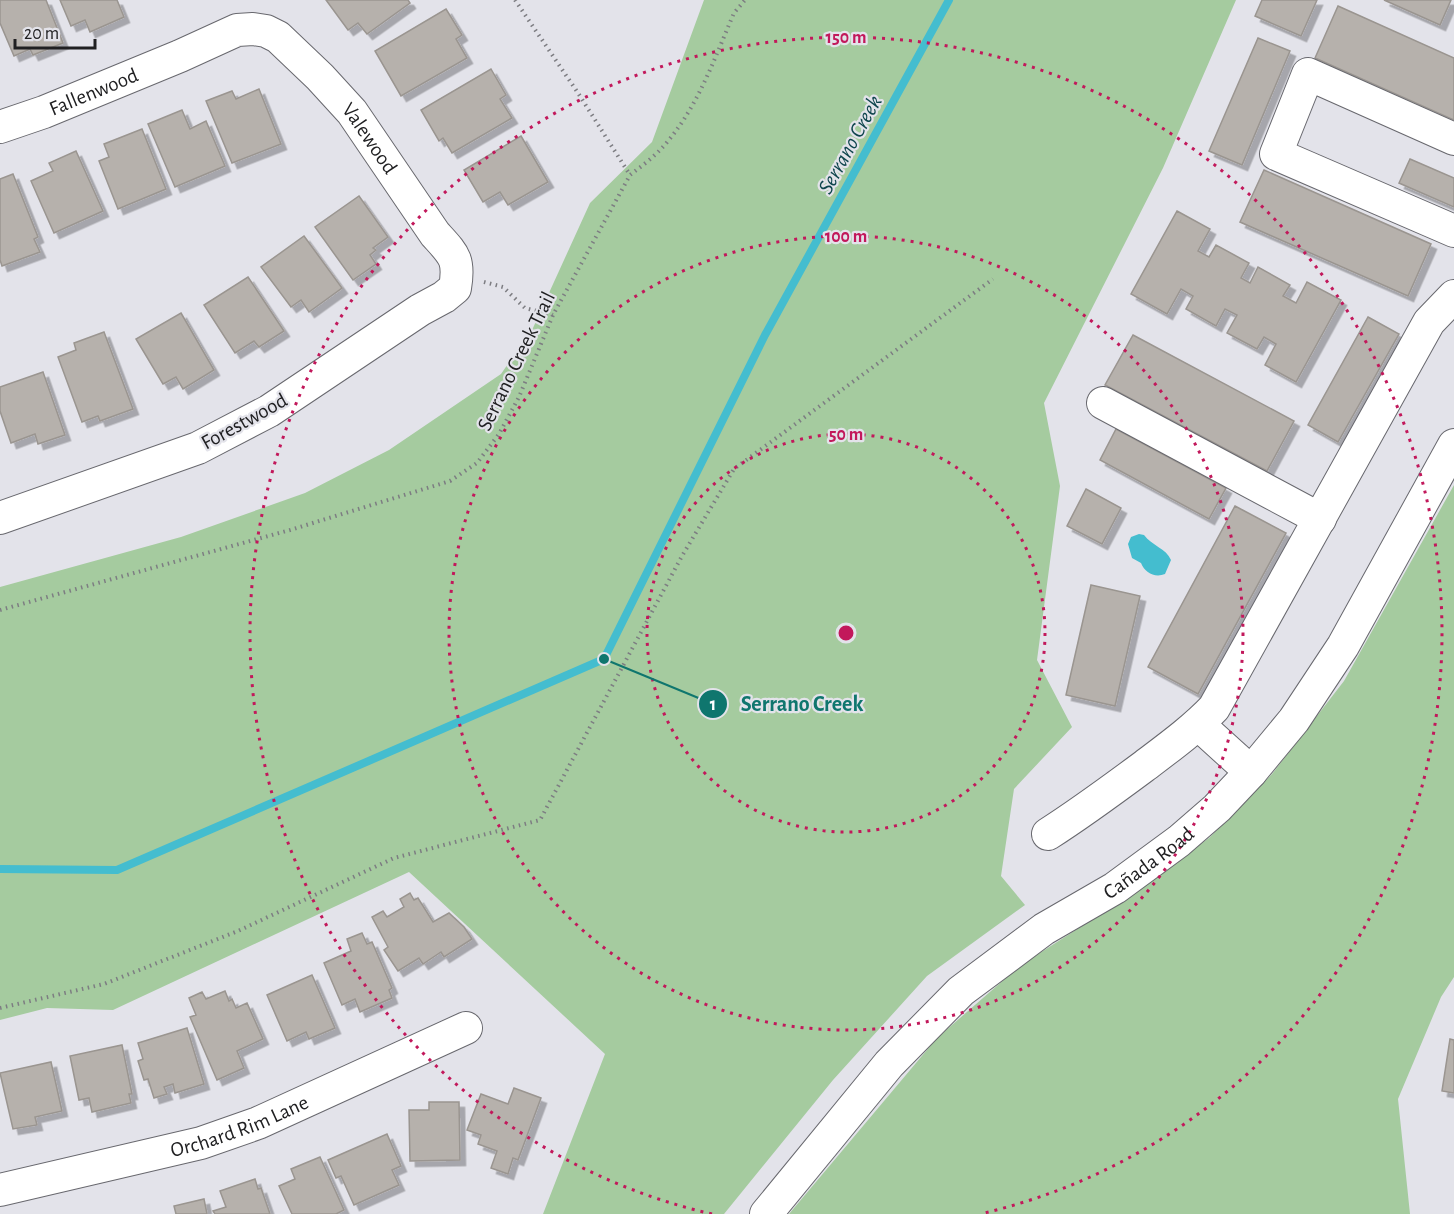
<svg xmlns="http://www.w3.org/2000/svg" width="1454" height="1214" viewBox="0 0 1454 1214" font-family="'Alegreya Sans',sans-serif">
<defs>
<filter id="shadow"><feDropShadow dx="5.5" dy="5.5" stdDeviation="0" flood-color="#0004"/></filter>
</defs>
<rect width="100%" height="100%" fill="#e3e3ea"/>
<g fill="#a5cb9f">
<polygon points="704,0 1236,0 1163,168 1044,403 1060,486 1037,660 1072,727 1014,789 1001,876 1025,905 927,976 833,1080 724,1214 543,1214 605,1054 409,872 113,1010 47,1008 0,1020 0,587 181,537 305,493 389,450 501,374 533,328 590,203 652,142"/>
<polygon points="1454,485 1454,977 1441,997 1398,1099 1410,1214 789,1214 937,1038 1021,965 1115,905 1209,838 1272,774 1344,681"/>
</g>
<path fill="#44bdcf" d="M1139,534L1144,535C1152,546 1166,548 1171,560L1165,574C1155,578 1145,573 1141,563L1132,558L1128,544L1131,537Z"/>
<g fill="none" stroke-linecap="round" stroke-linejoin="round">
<polyline stroke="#44bdcf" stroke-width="8" points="0,869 117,870 604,659 765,335 949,0"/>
</g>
<g fill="#b6b1ac" stroke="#9a9590" stroke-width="1.5" filter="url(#shadow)">
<polygon points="0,0 46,0 63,43 33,55 30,49 14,56 0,23"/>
<polygon points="60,0 117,0 124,17 90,32 85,20 71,26"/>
<polygon points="326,0 408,0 410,3 367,34 358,23 348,30"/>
<polygon points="1262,0 1317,0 1301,36 1255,16"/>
<polygon points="1384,0 1451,0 1440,25"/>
<polygon points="1338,6 1454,58 1454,120 1315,58"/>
<polygon points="446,9 462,35 456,39 467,58 401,96 375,51"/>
<polygon points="1258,38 1290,51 1242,165 1209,151"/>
<polygon points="491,69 506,95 500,99 512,118 452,153 443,138 439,141 421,110"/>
<polygon points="259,89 281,144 232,163 206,101 232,91 236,99"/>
<polygon points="182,110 190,129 206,121 225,166 175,187 148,124"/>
<polygon points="142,129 166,189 118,209 99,161 109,157 104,144"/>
<polygon points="521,136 548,182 508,205 500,192 483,202 464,170"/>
<polygon points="76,151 103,211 54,233 31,181 53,171 49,163"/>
<polygon points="1410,159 1454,178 1454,207 1399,183"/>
<polygon points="1264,170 1431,244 1408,296 1240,222"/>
<polygon points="13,174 38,237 34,239 40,252 2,266 0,260 0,179"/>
<polygon points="359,196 388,237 373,248 376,250 370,255 376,264 353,280 315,227"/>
<polygon points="1177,211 1210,229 1198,251 1209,257 1216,245 1249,263 1241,278 1250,283 1258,267 1290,285 1283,296 1296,303 1307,282 1341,300 1296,382 1265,365 1276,344 1264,337 1257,349 1227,333 1237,315 1225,309 1216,326 1186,309 1193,296 1181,289 1167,314 1131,294"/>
<polygon points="304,236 342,288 309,312 301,300 291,307 261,267"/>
<polygon points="248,277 284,331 259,347 254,341 235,353 204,305"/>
<polygon points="181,313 214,370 183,389 176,377 163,384 136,339"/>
<polygon points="1368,317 1399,334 1338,442 1308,425"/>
<polygon points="104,332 133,409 100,421 98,416 82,422 58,357 76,350 74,343"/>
<polygon points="1133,335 1294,421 1267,471 1105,385"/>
<polygon points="43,372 65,435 38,444 35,434 11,443 0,411 0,387"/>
<polygon points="1116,429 1226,488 1209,519 1100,460"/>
<polygon points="1086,489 1121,508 1102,544 1067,526"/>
<polygon points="1235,506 1286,533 1198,694 1148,667"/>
<polygon points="1091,585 1140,596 1115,706 1066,695"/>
<polygon points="410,893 414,900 418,898 433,922 449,913 464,927 472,939 444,957 441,952 423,964 419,958 398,971 384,950 388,947 372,917 383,911 387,917 404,907 400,899"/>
<polygon points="362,933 367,944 372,942 392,988 389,990 392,998 360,1012 355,999 342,1005 324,963 351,951 347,939"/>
<polygon points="312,975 335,1028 309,1039 306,1032 287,1041 267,995"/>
<polygon points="225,991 229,1001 232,999 236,1008 247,1003 263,1039 237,1051 244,1068 217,1080 190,1017 196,1015 189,998 202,992 206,999"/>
<polygon points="187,1028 204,1084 175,1093 173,1084 164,1087 167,1094 154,1098 148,1079 144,1080 138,1061 143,1059 138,1043"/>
<polygon points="1450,1039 1454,1040 1454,1093 1442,1091"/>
<polygon points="122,1045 132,1094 129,1094 131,1103 92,1112 89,1098 79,1100 70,1056"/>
<polygon points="51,1062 62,1111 35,1117 37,1125 13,1129 0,1073"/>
<polygon points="514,1088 541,1098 518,1160 513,1158 508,1174 491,1168 497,1151 478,1144 481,1135 467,1130 481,1094 508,1104"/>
<polygon points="429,1102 459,1102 460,1160 410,1161 409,1110 429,1110"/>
<polygon points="387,1134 401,1166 392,1170 399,1185 354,1205 341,1176 336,1178 328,1160"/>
<polygon points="320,1157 344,1210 336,1214 292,1214 279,1186 295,1179 291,1169"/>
<polygon points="255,1179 258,1189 261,1188 270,1214 215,1214 213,1211 226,1207 220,1191"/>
<polygon points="204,1199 207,1214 176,1214 174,1206"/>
</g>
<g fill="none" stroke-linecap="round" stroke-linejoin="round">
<g stroke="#68686e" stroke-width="34">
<g id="minor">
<path id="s1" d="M0,127L44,112L180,56L237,30L253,29L266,31L278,37L320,77L352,112L435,234C454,255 460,259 455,288L444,297L420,310L269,411L198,448L0,518"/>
<polyline points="1454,139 1308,74 1276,154 1454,231"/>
<polyline points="1103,403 1320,519"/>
<polyline points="1198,724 1251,772"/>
<path d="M1048,834C1081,813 1112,790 1143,767C1168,748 1193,730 1214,708L1429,322L1454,296"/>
<path id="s2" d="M0,1190L201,1143L258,1123L466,1028"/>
<path id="s3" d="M766,1214L889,1064L961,991L1044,929L1115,888L1179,841L1217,808L1251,772L1294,720L1343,646L1454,445"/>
</g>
</g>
<g stroke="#7d7d82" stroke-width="4" stroke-dasharray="1.5 4.5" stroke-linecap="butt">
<polyline points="515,0 578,93 630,175"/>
<polyline points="484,282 503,287 525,308 553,315"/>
<path d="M0,610L290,530L450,481L477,463L499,434L519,397L553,315L630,175C643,165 657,155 668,141C699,104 715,57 734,13L745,0"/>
<polyline points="0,1008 104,984 238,931 394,858 540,820 682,556 734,469 993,279"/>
</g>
<use href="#minor" stroke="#fff" stroke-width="32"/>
</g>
<g fill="none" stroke="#c2185b" stroke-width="3" stroke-dasharray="3 6">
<circle cx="846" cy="633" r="199"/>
<circle cx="846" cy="633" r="397"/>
<path d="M712 1214A596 596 0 1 1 980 1214"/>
</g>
<g text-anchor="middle" stroke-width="4.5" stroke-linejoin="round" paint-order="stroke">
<g font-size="21" fill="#202022" stroke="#e3e3ea">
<text dy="7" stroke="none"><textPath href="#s1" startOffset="100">Fallenwood</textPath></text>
<text dy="7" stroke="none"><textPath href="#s1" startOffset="436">Valewood</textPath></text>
<text transform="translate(516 361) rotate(-64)" y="7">Serrano Creek Trail</text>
<text transform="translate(244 421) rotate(-29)" y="7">Forestwood</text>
<text dy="7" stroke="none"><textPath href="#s3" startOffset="524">Cañada Road</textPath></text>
<text dy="7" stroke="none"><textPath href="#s2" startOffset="248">Orchard Rim Lane</textPath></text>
</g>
<g font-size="22" font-style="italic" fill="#0f454d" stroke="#e3e3ea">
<text transform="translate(849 144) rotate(-61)" y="8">Serrano Creek</text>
</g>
</g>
<circle cx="846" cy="633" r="9" fill="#c2185b" stroke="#e3e3ea" stroke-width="3"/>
<g font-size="18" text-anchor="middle" font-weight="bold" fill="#c2185b" stroke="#e3e3ea" stroke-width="4.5" stroke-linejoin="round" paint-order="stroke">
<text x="846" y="43">150 m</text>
<text x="846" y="242">100 m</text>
<text x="846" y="440">50 m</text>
</g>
<path fill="none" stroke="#0f766e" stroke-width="2" d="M604 659L713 704"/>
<g fill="#0f766e" stroke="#e3e3ea" stroke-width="2">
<circle cx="604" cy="659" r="6"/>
<circle cx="713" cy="704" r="15"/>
</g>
<g font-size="18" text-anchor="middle" font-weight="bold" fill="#fff">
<text x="713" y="710">1</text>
</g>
<g font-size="22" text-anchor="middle" font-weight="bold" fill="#0f766e" stroke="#e3e3ea" stroke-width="4.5" stroke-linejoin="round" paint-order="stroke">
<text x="802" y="711">Serrano Creek</text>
</g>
<path d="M15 39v9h80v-9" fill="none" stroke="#202022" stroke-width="3"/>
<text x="24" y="39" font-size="18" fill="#202022" stroke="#e3e3ea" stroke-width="4.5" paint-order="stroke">20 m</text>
</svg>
